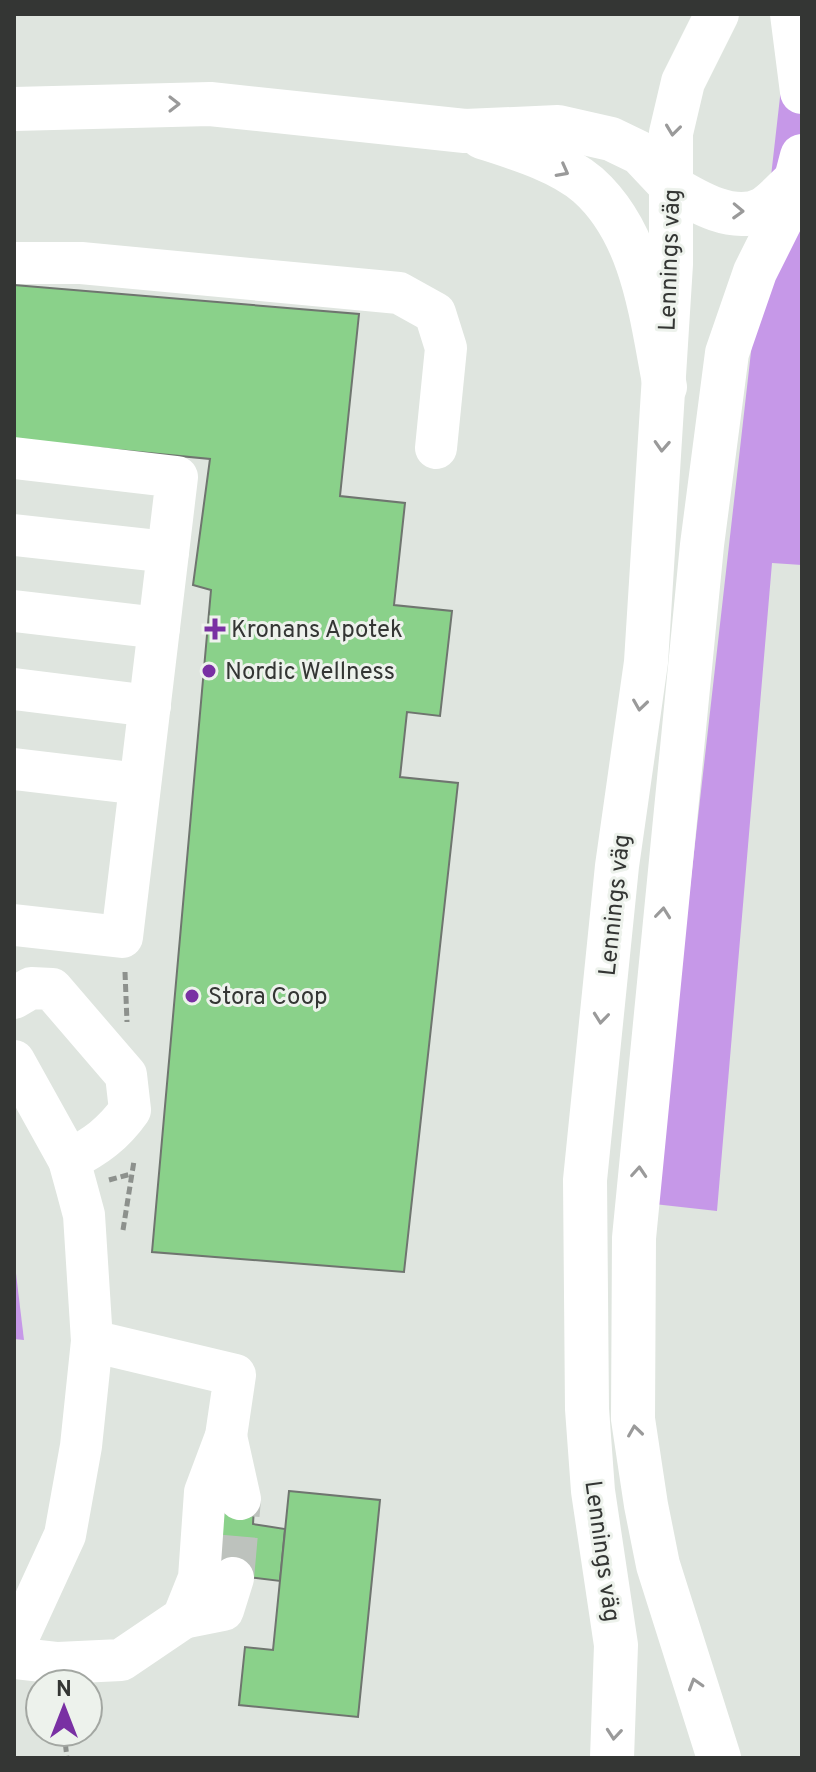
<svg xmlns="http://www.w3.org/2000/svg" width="816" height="1772" viewBox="0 0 816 1772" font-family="Overpass,sans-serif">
<rect width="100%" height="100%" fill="#dfe5df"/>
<g fill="#c698e8">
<polygon points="802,27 802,565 772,563 717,1211 654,1204 784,62"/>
<polygon points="14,1257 24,1340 14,1339"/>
</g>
<g fill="#8ad18a" stroke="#6f756f" stroke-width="2">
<polygon points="14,285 359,314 340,496 405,503 394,605 452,611 440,716 407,712 400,777 458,783 404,1272 152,1252 211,590 193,585 210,459 14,440"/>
<polygon points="255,1491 253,1524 285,1529 280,1581 247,1577 210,1595 220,1500"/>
<polygon points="289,1491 380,1500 358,1717 239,1705 245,1647 273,1650"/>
</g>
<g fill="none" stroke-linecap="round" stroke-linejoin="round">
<polyline stroke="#bdc2bd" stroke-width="42" stroke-dasharray="42 21" stroke-linecap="butt" points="233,1578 240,1499"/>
<g stroke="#8d918d" stroke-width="5" stroke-dasharray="8 4" stroke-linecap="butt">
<polyline points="125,972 127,1022"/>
<polyline points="109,1180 131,1174"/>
<polyline points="123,1230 134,1161"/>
<polyline points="64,1732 67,1758"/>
</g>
<g stroke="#fff" stroke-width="42">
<polyline points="14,263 81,263 399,293 435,313 446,348 436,448"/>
<polyline points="14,458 177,477 122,937 14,925"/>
<polyline points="14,535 168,552"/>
<polyline points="14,611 159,628"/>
<polyline points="14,689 150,706"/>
<polyline points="14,769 140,784"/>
<path d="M14,998L31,988L52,989L126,1075L130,1110C113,1134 95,1147 69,1160"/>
<polyline points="14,1061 69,1160 77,1189 84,1215 92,1341 81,1446 65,1535 14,1646"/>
<polyline points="226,1436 240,1499"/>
<polyline points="183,1618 223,1610 233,1578"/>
<polyline points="14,1658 58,1663 121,1660 183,1618 199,1578 205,1492 226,1436 235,1375 92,1341"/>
</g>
<g stroke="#fff" stroke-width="44">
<polyline points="792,14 802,92"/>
<path d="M672,187C697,202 734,224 763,209C775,202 786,188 797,179"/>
<polyline points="612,1758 616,1645 593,1491 587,1409 585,1180 617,866 646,662 671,264 671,133 683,82 717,14"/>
<polyline points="719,1758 658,1565 646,1505 633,1419 634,1238 702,545 727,353 755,272 790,202 802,156"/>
</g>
<g stroke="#fff" stroke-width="44">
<polyline points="14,109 210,104 465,131 558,127 611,139 640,153 672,187"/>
<path d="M482,137C516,148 560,161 588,185C644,235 651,317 665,387"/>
</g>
</g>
<defs><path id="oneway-chevron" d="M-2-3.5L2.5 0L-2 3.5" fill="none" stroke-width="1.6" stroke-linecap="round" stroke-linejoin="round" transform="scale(2)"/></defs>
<g stroke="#9a9a9a">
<use href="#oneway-chevron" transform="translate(174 104)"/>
<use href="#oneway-chevron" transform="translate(673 130) rotate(97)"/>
<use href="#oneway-chevron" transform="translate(563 171) rotate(28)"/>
<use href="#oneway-chevron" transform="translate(738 211) rotate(2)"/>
<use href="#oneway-chevron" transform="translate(662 446) rotate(93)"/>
<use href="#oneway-chevron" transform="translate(640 705) rotate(98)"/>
<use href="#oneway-chevron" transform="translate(663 913) rotate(-84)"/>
<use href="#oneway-chevron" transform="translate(601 1018) rotate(96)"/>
<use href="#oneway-chevron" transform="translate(639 1172) rotate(-86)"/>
<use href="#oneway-chevron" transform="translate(635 1431) rotate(-98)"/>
<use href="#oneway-chevron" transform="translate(695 1684) rotate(-107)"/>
<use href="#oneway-chevron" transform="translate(614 1734) rotate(95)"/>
</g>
<g fill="#7930a3" stroke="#edf2ec" stroke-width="3">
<path d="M211 617h8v8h8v8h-8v8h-8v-8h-8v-8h8z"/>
<circle cx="209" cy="671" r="8"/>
<circle cx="192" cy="996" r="8"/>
</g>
<g text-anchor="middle" stroke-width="6" stroke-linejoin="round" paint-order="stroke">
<g font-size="24" fill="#343634" stroke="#edf2ec">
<text transform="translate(669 260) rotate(-88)" y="8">Lennings väg</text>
<text transform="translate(614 905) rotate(-84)" y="8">Lennings väg</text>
<text transform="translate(603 1551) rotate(82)" y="8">Lennings väg</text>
</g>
<g font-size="24" fill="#343634" stroke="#edf2ec" text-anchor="start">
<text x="231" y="637">Kronans Apotek</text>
<text x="225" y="679">Nordic Wellness</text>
<text x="208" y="1004">Stora Coop</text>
</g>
</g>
<rect width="816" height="1772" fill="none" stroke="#343634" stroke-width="32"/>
<g transform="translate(64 1708)"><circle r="38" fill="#edf2ec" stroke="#a3a7a2" stroke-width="2"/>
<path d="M0-6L14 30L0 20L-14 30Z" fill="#7930a3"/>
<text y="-12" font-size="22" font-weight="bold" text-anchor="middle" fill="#343634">N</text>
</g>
</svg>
